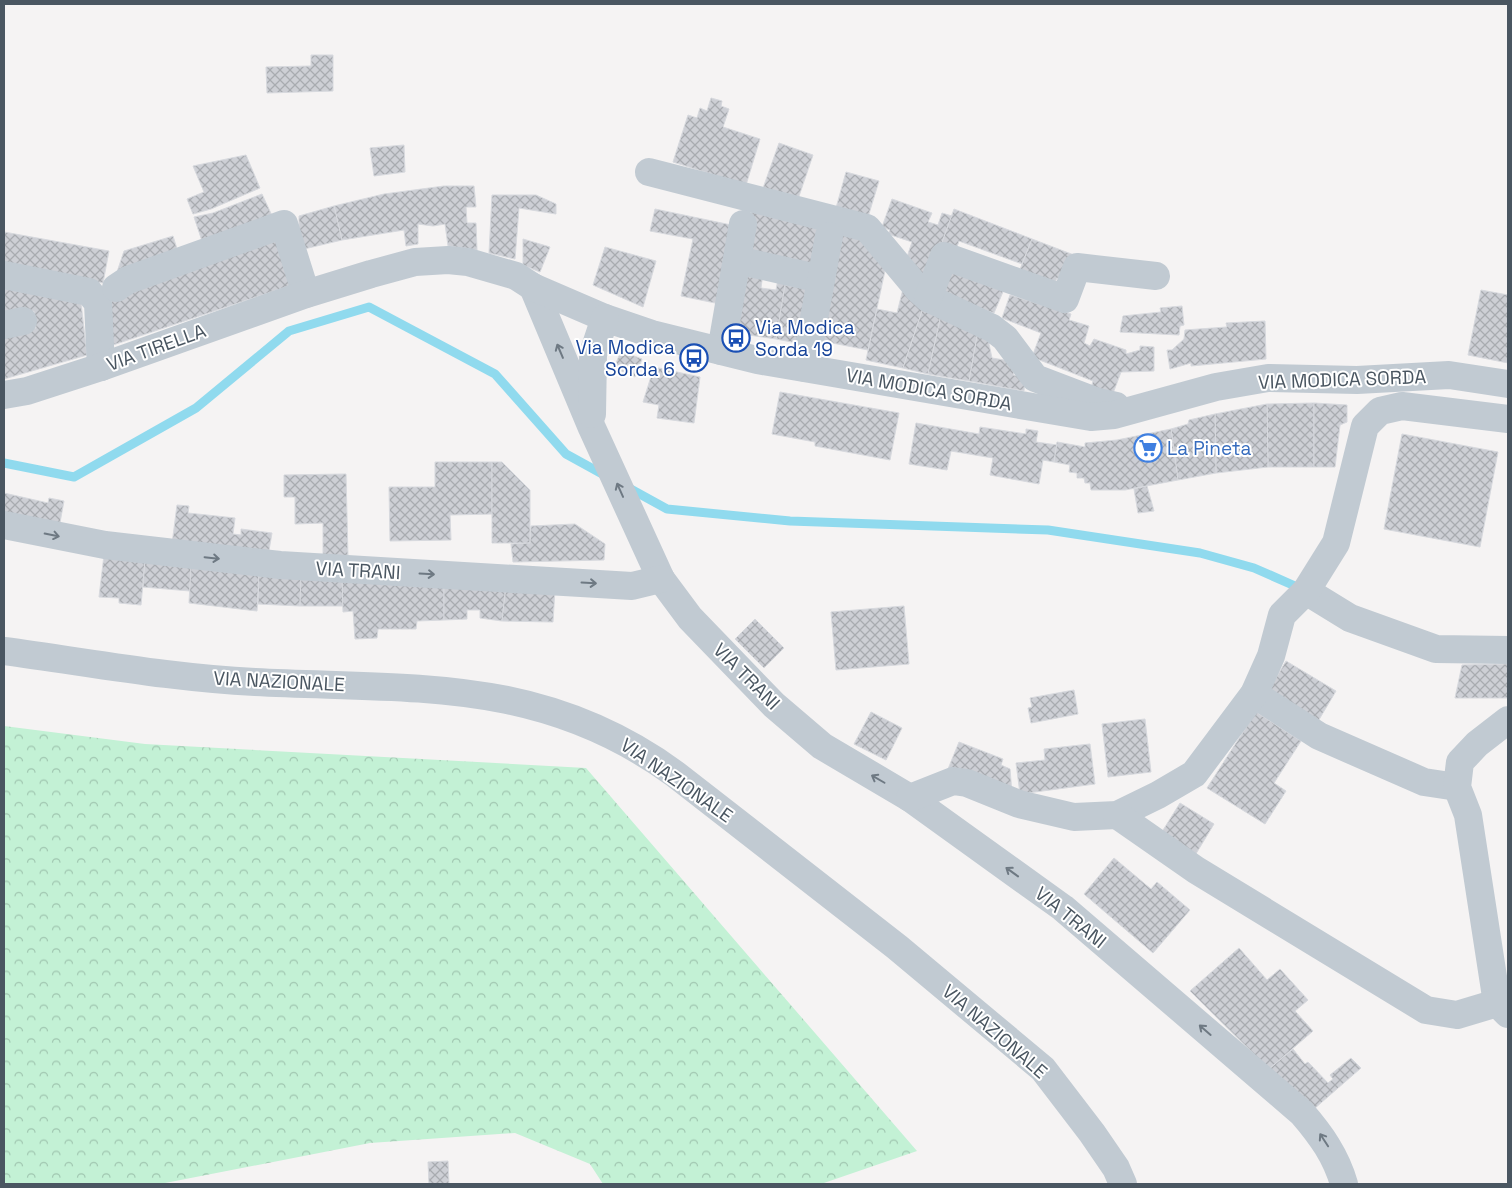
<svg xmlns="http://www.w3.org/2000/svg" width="1512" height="1188" viewBox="0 0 1512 1188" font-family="'Space Grotesk',sans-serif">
<defs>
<pattern id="forest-crowns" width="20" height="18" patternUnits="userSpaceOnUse" patternTransform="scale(1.25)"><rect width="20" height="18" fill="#c3f1d5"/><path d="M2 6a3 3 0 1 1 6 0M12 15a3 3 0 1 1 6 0" fill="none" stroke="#a0c6b0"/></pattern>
<pattern id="building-cross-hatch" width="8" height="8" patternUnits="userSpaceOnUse" patternTransform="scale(1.25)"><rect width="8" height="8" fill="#cdcfd5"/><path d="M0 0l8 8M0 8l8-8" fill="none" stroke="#a8abb0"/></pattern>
</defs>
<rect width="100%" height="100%" fill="#f5f3f3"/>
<polygon fill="url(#forest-crowns)" points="4,726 145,744 586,768 917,1151 821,1184 603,1184 590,1164 515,1133 370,1143 160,1184 4,1184"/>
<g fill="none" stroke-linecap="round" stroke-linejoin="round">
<g stroke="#90daee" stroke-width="9">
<polyline points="4,463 74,477 196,408 289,331 369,307 495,374 566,454 606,476"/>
<polyline points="627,487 667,509 790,521 1048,530 1200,553 1254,568 1304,590"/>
</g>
</g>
<g fill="url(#building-cross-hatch)" stroke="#d7d9de">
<polygon points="311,55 333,55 333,91 267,93 266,67 311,66"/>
<polygon points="711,98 722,101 721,106 729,109 723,127 760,139 746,185 673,162 688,115 697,118 700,108 707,111"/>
<polygon points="779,143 813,155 797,202 762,191"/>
<polygon points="404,145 405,172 374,176 370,148"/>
<polygon points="246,155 260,188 211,209 193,214 187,199 204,192 193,166"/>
<polygon points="846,172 879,181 868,217 836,208"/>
<polygon points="444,186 474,186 476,207 466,207 467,223 476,223 477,250 448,246 445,224 433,226 418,224 418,244 406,246 404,230 342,240 334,206 384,194"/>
<polygon points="262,194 274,220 203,244 194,217 213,213"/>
<polygon points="492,195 536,195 556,204 556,214 519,208 515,259 489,253"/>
<polygon points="892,199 932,213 928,222 938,225 942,213 952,216 926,286 906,260 912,242 888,234 890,230 882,227"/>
<polygon points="753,205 824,226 816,268 743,253"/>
<polygon points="334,206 342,240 304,249 299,232 299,216"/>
<polygon points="655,209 736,226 720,304 681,296 693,239 650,231"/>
<polygon points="954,209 1032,239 1022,264 959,241 955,253 940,248"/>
<polygon points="4,232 109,251 103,283 4,265"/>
<polygon points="835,232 867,241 886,266 868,350 817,340"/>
<polygon points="277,233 295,284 110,346 110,303 116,296"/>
<polygon points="173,236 178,252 116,275 124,251"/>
<polygon points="523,239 550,247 540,272 523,265"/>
<polygon points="1032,239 1074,255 1064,281 1057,278 1052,290 1017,277"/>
<polygon points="605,247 656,261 643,307 593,285"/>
<polygon points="949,267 1005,287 994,313 939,294"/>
<polygon points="748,270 763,273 761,288 776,290 778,279 786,280 776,339 735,333"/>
<polygon points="785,285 811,289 802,344 776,339"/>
<polygon points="4,287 81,303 87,355 4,379 4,334 36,328 34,311 4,317"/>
<polygon points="903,289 924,305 903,368 866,360 877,309 897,313"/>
<polygon points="1481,290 1508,295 1508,363 1468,355"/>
<polygon points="1010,295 1071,314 1069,320 1089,326 1084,343 1090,346 1094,339 1126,350 1126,354 1140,350 1140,346 1154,347 1154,371 1121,372 1112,396 1090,392 1093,381 1032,357 1041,333 1002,318"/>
<polygon points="924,305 941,315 928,374 903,368"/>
<polygon points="1182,306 1184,325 1180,326 1179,335 1120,332 1123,316 1161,312 1160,308"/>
<polygon points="941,315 978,331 969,381 928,374"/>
<polygon points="1265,321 1266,359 1191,366 1191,363 1170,369 1167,350 1172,350 1184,339 1185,330 1227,327 1226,323"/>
<polygon points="978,331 991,334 989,344 992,358 1004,360 1007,358 1015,367 1013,375 1025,377 1024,391 969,381"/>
<polygon points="621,351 642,359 635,377 614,368"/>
<polygon points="654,367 700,377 694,423 657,418 659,405 643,402"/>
<polygon points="780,392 899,413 890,460 815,446 815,442 772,434"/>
<polygon points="1314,403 1314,467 1268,467 1267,404"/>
<polygon points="1314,403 1347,405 1347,422 1340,425 1335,467 1314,467"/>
<polygon points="1267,404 1268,467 1216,473 1215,414"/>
<polygon points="1215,414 1216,473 1178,480 1171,429 1188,424 1189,420"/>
<polygon points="916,423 979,434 980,427 1026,434 1026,429 1038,431 1036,442 1057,445 1054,462 1043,460 1039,484 990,475 993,458 951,451 947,470 909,464"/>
<polygon points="1171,429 1178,480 1125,490 1091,490 1090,483 1085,483 1084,478 1077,478 1077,473 1069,472 1070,465 1054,462 1057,442 1085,447 1085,443 1117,440"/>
<polygon points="1402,434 1498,452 1480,547 1384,529"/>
<polygon points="435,462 492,462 492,514 450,515 451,540 390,541 389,487 435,487"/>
<polygon points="492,462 502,462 530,490 530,543 492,543"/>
<polygon points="346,474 348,557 323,558 323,523 295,524 295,497 284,497 284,475"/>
<polygon points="1147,486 1154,511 1138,513 1134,489"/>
<polygon points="4,493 48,503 49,498 64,501 59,528 4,518"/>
<polygon points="177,505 189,506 188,513 235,518 233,534 241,535 241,529 272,533 268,556 172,544"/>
<polygon points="575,524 605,544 604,560 513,562 511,544 530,543 531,526"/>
<polygon points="104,555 145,560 141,605 119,603 119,598 99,597"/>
<polygon points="145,560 191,566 190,591 143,587"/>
<polygon points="191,566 259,573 257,611 189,603"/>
<polygon points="259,573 301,574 300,606 258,604"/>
<polygon points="301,574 342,576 343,606 300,606"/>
<polygon points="342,576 444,583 444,620 417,621 416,629 378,629 377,638 355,639 353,611 343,612"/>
<polygon points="444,583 506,586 502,621 480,618 480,610 467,610 467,619 444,620"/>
<polygon points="506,586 555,589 553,622 502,621"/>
<polygon points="904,606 909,664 836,670 831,612"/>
<polygon points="755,619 784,648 764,668 735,639"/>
<polygon points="1286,661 1336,691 1317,723 1267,693"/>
<polygon points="1508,664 1508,698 1455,698 1462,665"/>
<polygon points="1074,690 1078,714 1031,723 1028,708 1032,707 1030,698"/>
<polygon points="871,712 902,728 886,760 854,744"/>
<polygon points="1256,712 1301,741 1274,783 1286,791 1265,824 1207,788"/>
<polygon points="1145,719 1151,772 1108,777 1102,724"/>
<polygon points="959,742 1003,759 1001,765 1010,769 1012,793 948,769"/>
<polygon points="1090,744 1095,784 1020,794 1016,763 1045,760 1044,749"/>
<polygon points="1180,803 1214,824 1194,857 1160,835"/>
<polygon points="1114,858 1151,889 1157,882 1190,910 1153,953 1084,894"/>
<polygon points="1239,948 1267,980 1280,969 1308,1000 1295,1011 1313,1031 1269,1069 1190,991"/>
<polygon points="1293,1049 1305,1064 1308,1062 1328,1083 1333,1079 1330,1075 1351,1058 1361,1068 1314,1109 1269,1069"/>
<polygon points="448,1161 449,1184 429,1184 428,1162"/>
</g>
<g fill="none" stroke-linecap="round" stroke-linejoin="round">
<g stroke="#c1cad2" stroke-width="28">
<polyline points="649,172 867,228 918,289 928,298 992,328 1005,338 1035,378 1098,402 1116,406"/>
<polyline points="737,260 821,279"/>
<polyline points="4,275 89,292 98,303 101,367"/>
<path d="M533,287L592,428L661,579L690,618L774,705L822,746L910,798L1063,908L1302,1113C1321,1135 1336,1156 1344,1184"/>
<polyline points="116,288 128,280 284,224 306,294"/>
<polyline points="928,298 944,256 1065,299 1077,267 1156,276"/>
<polyline points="4,325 23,321"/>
<polyline points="721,351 743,224"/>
<polyline points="805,368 829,236"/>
<polyline points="4,395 27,391 101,367 306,294 371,274 415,262 448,260 468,262 516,276 533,287 605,318 652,334 757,360 1091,417 1114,415 1216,387 1268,378 1357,380 1449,375 1508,384"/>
<polyline points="592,414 593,354 605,318"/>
<polyline points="4,525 105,545 280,565 632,586 661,579"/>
<polyline points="1306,591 1350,618 1436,649 1508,650"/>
<path d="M4,651C87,662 171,678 255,682C411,690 541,676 675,774L897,947L1043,1069L1092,1133L1116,1168L1123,1184"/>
<polyline points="1254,694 1319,736 1424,782 1457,787"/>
<polyline points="1508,720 1477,744 1460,762 1457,787 1468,815 1497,1003 1508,1014"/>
<polyline points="910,798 953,781 967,783 1019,804 1074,817 1117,815 1158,795 1194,774 1254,694 1271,656 1282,615 1306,591 1336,543 1365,426 1380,411 1402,406 1508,419"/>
<polyline points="1117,815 1196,870 1426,1010 1457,1015 1497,1003"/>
</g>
</g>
<defs><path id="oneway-shaft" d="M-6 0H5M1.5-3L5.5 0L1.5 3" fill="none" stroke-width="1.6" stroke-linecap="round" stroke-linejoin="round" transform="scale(1.25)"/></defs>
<g stroke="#6e7983">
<use href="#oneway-shaft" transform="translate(560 351) rotate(-113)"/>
<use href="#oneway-shaft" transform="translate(620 490) rotate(-114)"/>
<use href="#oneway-shaft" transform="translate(52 535) rotate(11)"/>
<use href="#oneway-shaft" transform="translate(212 558) rotate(6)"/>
<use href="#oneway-shaft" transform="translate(427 574) rotate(3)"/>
<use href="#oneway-shaft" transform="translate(589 583) rotate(3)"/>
<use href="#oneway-shaft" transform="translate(878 779) rotate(-150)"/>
<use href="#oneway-shaft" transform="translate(1012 872) rotate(-144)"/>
<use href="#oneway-shaft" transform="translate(1205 1030) rotate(-139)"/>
<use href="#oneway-shaft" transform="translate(1324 1140) rotate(-123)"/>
</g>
<defs>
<g id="bus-ring" transform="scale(1.4375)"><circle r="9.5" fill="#fff" stroke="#1a4fb4" stroke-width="1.5"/><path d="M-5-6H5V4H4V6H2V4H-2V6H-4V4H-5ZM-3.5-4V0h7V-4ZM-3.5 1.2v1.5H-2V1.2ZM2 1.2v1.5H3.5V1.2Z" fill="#1a4fb4"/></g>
<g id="supermarket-ring" transform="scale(1.4375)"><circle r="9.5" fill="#fff" stroke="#3f7fe0" stroke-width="1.5"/><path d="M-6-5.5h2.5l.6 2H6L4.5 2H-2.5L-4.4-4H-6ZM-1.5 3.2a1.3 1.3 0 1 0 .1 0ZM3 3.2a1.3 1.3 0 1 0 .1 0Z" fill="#3f7fe0"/></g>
</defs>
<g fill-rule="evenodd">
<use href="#bus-ring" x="736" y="338"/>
<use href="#bus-ring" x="694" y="358"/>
<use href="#supermarket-ring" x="1148" y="448"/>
</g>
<g text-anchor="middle" stroke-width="4" stroke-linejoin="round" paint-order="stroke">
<g font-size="19" fill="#164399" stroke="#fff" text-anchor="start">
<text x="755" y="334">Via Modica<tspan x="755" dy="22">Sorda 19</tspan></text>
<text x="675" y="354" text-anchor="end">Via Modica<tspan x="675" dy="22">Sorda 6</tspan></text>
</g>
<g font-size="19" fill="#4a5661" stroke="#fff">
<text transform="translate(156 347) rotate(-20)" y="7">VIA TIRELLA</text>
<text transform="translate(1342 379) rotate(-2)" y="7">VIA MODICA SORDA</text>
<text transform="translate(929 389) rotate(10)" y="7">VIA MODICA SORDA</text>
<text transform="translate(358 570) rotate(3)" y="7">VIA TRANI</text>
<text transform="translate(747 676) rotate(45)" y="7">VIA TRANI</text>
<text transform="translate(279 681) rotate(3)" y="7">VIA NAZIONALE</text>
<text transform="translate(677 780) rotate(35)" y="7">VIA NAZIONALE</text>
<text transform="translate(1071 917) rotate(39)" y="7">VIA TRANI</text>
<text transform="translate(995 1031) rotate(41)" y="7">VIA NAZIONALE</text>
</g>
<g font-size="19" fill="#366cbe" stroke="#fff" text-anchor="start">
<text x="1167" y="455">La Pineta</text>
</g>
</g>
<rect width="1512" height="1188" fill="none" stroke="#4a5661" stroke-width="10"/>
</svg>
